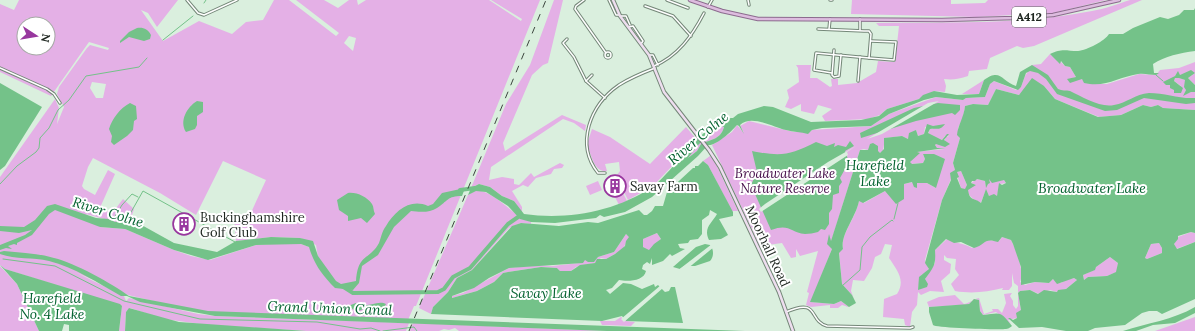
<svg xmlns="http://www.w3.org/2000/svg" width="1195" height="331" viewBox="0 0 1195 331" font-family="Lora,serif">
<rect width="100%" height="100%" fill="#daefde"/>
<g fill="#e4b0e6" fill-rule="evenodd">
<path d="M19,0H178L157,27L148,13L141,10L163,41L199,21L232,34L246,22L263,20L274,0H289L336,36L339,33L296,0H324L338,8L349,0H357L358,5L366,0H489L521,21L522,19L491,0H540L416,306H414L408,320L203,313L128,295L75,272L124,296L126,301L129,298L198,314L215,316L409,323L406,331H306L208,325L164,319L130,308L126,312L125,331H119L122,306L5,269L0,265V177L55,99L59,108L57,124L64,107L57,94L59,87L87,48L90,45L108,50L109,48L89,42L51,96L0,72V4L14,10ZM24,24H48V48H24ZM349,36L356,38L353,51L344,43ZM92,82L106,84L103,98H96L90,88ZM93,158L160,193L196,215L223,161L266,180L249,217H234L236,241L271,237L300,238L316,245L318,257L309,247L301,244L286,243L256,245L210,260L191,256L174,250L125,229L100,227L86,214L115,222L124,220L138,228V223L131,218L134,209L123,199L113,212L99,210L115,174L108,170L95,195L84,189L82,186L88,167Z"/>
<polygon points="554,0 563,0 548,63 543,65 532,75 503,143 505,151 562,115 586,125 585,131 574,123 563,119 491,167 489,180 502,177 514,179 514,184 519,185 531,173 534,177 560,163 564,165 562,168 554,169 551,174 536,178 528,187 523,185 512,191 522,207 522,213 514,201 502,196 490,187 479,184 471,188 506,104 530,65"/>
<polygon points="852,0 951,0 951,4 985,3 988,0 1106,0 1053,13 976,17 851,14"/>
<path d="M1130,0H1142L1034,46L1023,48L1017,46L990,58L987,69L969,71L968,76C959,79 953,80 944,79L946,86L945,92L934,91L919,99L887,109L880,115L868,119L825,121L822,116L832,109L818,105L814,114L801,111V104L791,109L785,107L789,98L787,90L799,82L798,68L796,65H811L810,78H817L830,87L832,86L831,79H838V85L857,83L876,72L878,61L895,62L899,26H879L876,23C948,22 1021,25 1092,11C1105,9 1117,4 1130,0Z"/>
<path d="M1050,54L1060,63V61L1065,66L1070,67L1076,77L1073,78L1082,79L1090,84H1107L1139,74L1156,75L1160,70L1179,68L1195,62V85L1188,78L1195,73L1180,75L1178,72L1175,76L1168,81L1170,85L1181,86L1174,81L1175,78H1180L1185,80L1186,90L1184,95L1191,92H1195V110L1163,108L1158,105L1151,107L1143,105L1121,115L1099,117L1055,99L1044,86L1024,90L1019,95L996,89L988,105L973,104L965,106L963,118L958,128L960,138L953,163L955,170L942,200L925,260L929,269L927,273L921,275L918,289L925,287V279L935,263V250L947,239C955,243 963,243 972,248L987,240L999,241L1002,237L1011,240C1016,249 1025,272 1020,282L1025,285L1035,282L1049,283L1053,279L1061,283L1065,280L1074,278L1077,280L1066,289L1057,292L1050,290L1039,294L1030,290L1020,291L1018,293L1021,310L1017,318L1008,320L1011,324L996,312L983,315L980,311L979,300L974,299L969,304L964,305L929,307L927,302L939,297L955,295L964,304C970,303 973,299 979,298L984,314L993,311L992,309H998L1002,313L1006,303L1004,294L1012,293L1010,296L1013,301V305L1016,309L1018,306V286L1014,283L1012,273V286L1009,290H1002L1003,288C987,292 972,294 955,291L951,284L959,275L955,269L956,259L947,258L944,255V260L951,264L950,273L941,281L944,292L930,291L921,295L918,292L917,305L912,312L910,327L905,325L904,319L883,317L884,299L897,294C906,280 897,270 889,258L892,245L885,244L881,254L875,257L872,268L864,281L853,280L851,291L854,299L852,295L842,284L839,252L843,249C840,234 857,217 859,200L864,203L885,191L904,199V184L913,182L917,188V183H927L936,188L927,154H923L925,159L923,163L911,164L910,162L915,152L944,149L937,148L935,145L936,143L943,145L946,137L949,136H945L942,140L928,134L930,129H933V126L925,127L924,134L918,136L916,130L908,139L902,136L885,138L883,151L880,153L864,149L860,150L831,242L830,235L832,249L811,302L834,304L841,301L849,307L842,305L838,308H830V305L811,307L806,305L809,293L807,292L818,251L800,256L796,249V257L791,258L782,243L760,246L712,145L732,132L737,125L744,133L740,126L749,121L794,132H810L812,130L871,126L889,114L936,97L963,100L966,98L985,97L990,84L994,81L1016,90L1021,87L1025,76L1032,65L1041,64Z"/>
<polygon points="984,80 979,94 950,94 962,94"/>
<path d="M722,126L724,127C721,139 712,139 701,144L697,151L688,158C693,145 711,134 722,126Z"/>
<path d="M686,127L697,140L653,186L628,200L618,180L614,179L620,171L619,162L605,164L607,171C594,173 591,154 587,144L592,129L610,137L650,164Z"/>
<polygon points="710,156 713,158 738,211 732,211 708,165 703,161"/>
<path d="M961,171L967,185H976L971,183L977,179L985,181L986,187L989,179L1004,180L1006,183L1000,184L997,196H989L986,190L979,207L981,203C968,199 971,192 961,188L956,172Z"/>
<polygon points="598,181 602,190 590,195 586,186"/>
<polygon points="620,187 627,201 619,205 613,193 613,190"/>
<path d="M476,190C499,193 510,215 531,222V224L521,223L509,228L472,270L457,278L448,292L433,307L431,314L419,308L468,195Z"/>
<polygon points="1191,232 1195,233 1195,242 1176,249 1174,244 1178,237"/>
<polygon points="657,233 661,239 649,251 643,247 643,239"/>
<polygon points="626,234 630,237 622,250 606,259 601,258 595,263 576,267 571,271 560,271 557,268 541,267 508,272 503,273 494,282 477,291 452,298 452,296 463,293 509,268 539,265 552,266 579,263 585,260 595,260 598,257 614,252"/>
<polygon points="1159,243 1162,248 1162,253 1147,259 1145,258 1151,244"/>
<polygon points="1110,257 1118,263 1117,272 1107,276 1088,277 1084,280 1083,275 1094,270 1096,267"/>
<polygon points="0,266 17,284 39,331 0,331"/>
<polygon points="621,317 626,321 635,322 631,326 602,325 600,321 615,321"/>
<polygon points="1195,317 1195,331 1155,331"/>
<polygon points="413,323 607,331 459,331 455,328 449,330 444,329 439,331 410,331"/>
</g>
<g fill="#74c289" fill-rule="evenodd">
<path d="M1195,8V51C1180,53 1165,56 1153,64L1154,73H1159L1156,75C1150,75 1145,73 1138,74C1118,77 1106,88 1084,83L1082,79L1070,83L1067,79L1076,77L1070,67L1065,66L1061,61L1060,64L1050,54C1062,48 1066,51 1078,51C1087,50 1105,41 1109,34H1123L1133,28L1160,17L1168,19L1179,15L1184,10H1194Z"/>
<path d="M137,28C143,27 148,29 151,35L150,39L144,41L129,37L120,43V41L129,32Z"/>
<path d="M1032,65L1048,75L1058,89C1062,91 1066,90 1070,91C1083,97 1100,108 1114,105C1127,103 1135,94 1149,93C1165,93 1179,99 1195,98V103L1186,104L1144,98L1117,110L1105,111L1057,94L1046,79L1038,73L1030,71L1026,73L1021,87L1018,90L994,81L990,84L985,97L966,98L963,100L936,97L924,100L889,114L871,126L822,128L812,130L808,134C801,132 793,132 786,130C773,127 751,114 740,125L744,134L739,126L737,125C731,132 716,146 708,145L698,156L652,197L625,212L604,217L600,215L596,218L555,223L531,222L520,219L508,206L486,192L476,191L468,195L471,188L479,184L490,187L502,196L514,201L524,214C567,220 615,212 652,187C673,173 707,116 733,118L738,114L764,106L773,107L811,122L861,120L879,116L887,109L919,99L923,95L934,91L957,95L979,94L984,80C1001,68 1001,81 1016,86L1020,72ZM722,126L724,127C721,139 712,139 701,144L697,151L688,158L699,144Z"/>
<polygon points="1191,70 1195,73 1188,78 1195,85 1195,92 1191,92 1183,96 1186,90 1184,87 1185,80 1179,78 1175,78 1174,81 1183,88 1181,93 1174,93 1174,90 1170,88 1170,85 1166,85 1163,82 1175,76 1178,71 1180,75"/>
<path d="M1032,78L1044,86L1055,99L1098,117L1121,115L1143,105L1151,107L1158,105L1163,108L1195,110V233L1191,232L1178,236V239L1174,244L1177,249L1195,242V299L1162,314L1157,311H1149L1142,313L1125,325L1095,328L1088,331H1066L1042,327L1019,328L1008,318H1010L1013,320L1017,318L1016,313L1021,310L1018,293L1020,291L1030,290L1038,294L1044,290L1057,292L1058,290L1066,289L1077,280L1074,278L1057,284L1053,279L1049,283L1035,282L1021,285V267L1013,244L1011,240L1002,237L998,242C984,237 985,245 974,248L961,242L954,243L946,239L935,250C936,265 934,267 925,279L928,284L927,287L918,290L919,277L929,269L925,263L942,200L951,180L950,173L955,170L953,163L960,138L957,135C958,125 964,117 965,106L973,104L988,105L996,89L1019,95ZM961,171L967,185L965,189L961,188L957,178L959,177L957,172ZM977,179L985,181L986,188L988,184L990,183L989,179L992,183L1004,180L1006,183L1002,185L999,183L997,196L994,194L989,196L986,189L981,203C974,197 970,202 968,190L976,185L971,183L972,181H975ZM1159,243L1162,248V253L1147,259L1145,258L1151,244ZM1110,257L1118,263L1116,272L1107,276L1088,277L1084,280L1083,275L1095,270L1096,267Z"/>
<polygon points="0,83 42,107 5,166 0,170"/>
<path d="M197,101L203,102V112L197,116V125L195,129L186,132C179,121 187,107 197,101Z"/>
<path d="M130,103L136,106L137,119L134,121L133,130L127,136L114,145L111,142L112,136L109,129C112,119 120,108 130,103Z"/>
<polygon points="938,103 960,105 960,110 955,115 952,113 916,121 861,138 860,133 914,108"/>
<path d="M927,124L933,126L945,124C940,131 937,128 930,129L928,133L942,140L947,134H949L944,140L950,144L945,147L936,144L935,145L937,148H945L917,152L920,153L910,162L912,164L923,163L925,159L923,154H934L945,159L936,188L927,183H917V188L914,187L912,182L904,184V199L896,204L885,191L863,203L859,201C856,217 840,235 843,249L839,253L842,284L852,295L856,303L849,307L841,301L834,304L810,302L832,249L827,244L829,234L831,241L860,150H868L870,144L873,143L878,146V151L880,153L884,149V138L902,136L908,139L909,133L916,130L918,136L924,134Z"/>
<path d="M850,141L854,146L845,151L849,162L840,178L842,182L839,186V193L833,195L832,209L829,213V224L825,230L821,229L818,232C814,233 809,234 805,234C790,232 789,223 771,230L751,185L757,172L752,151C782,157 790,155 816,142L827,146L835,143L834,147L838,145L846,147Z"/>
<path d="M703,161L708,165L733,212V216L719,219L728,235L721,239L709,240C703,228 712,223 717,214L710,210L709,215L702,220V234L698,239L690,240L688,243L678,244L680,248L685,249L672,256L670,254L663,261L652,265V258L650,264L647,262L643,265L642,269L646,271C644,281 628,282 619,280L612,288L606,290L610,294L623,283L631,284L642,289L654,284L655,287L658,285L665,292L669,291L671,287H675L683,323L626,321L622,316L602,321L431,314L433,307L448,292L457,278L472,270L512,226L521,223L559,226L588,222L598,223L639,210L644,215H647L652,211L655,206H663L667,192L693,168H695V166H698ZM657,233L661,239L654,244L649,250L643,247V239ZM626,234L629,237L626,241L625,246L615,254L606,259H597L595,263L580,265L571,271H560L557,268L541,267L508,272L503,273L494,282L477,291L452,298V296L474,288L489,278L509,268L583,263L585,260L588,262H594L598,257L614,252Z"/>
<path d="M465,188L462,196C447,196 448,201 437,208C430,213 419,212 411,211L394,227L378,255L362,266L359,283L353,290L335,288C322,275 314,264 309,247L301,244L256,245L208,260L174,250L125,229L100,227L55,210L49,214L32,235L17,243V245L14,244L8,246L12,249L6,248L0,250V245L25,235L32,230L19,233L0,231V226L24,227L35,220L47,206L55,204L96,218L109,219L115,222L124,220L137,227L138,223L174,243L217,252L236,241L271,237L300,238L313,241L318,256L336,281L341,284L356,281C358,253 369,261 379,243C381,238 382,231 386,226C395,211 410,198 428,206L433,204L442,193Z"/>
<path d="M348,193C357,192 367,197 372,204C374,207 373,210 375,214L367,223L361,218L348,221V216L339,210L337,200Z"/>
<path d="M705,244L710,245C714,249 714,257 710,261L695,266H684L680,269L673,267L696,247Z"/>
<path d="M4,251C21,253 38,253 54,258C75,263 111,283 129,296L208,311L745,331H607L215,316L140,302L127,296H121C98,283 74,267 49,261C33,257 16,260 0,254V252Z"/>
<polygon points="0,265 5,269 120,304 122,306 119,331 69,331 69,325 64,324 62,331 39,331 17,284"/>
<path d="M974,299L979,300L980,311L983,315C1000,313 1000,310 1012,326C1009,328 1010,328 1006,329C1000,330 936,328 933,325L929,312V307L969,304Z"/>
<path d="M356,303C364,310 378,299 386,304L384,308L367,307L357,312L348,306Z"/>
<path d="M1195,307V313L1175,323L1153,325L1136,331H1123C1147,323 1173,320 1195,307Z"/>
<polygon points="129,308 179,322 306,331 125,331 126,312"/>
</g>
<g fill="#daefde">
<polygon points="939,101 882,134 867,139 928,103"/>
<polygon points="856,146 847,152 848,155 761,212 759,209 765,204 828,162"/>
<polygon points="712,244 714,247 687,269 677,271"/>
<polygon points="661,285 663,288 624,322 621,319"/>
</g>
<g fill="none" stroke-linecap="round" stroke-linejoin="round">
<g stroke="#74c289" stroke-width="1">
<polyline points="204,3 206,0"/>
<polyline points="163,40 193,16"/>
<polyline points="1156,75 1163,81"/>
<polyline points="0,184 17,166 36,152 39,148 40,138 49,128 58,110 69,100 86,76 139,67 147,58"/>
<polyline points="894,219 898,203"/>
<polyline points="112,221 122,205 132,194 138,197"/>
<polyline points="126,221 143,191 235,242"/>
<polyline points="3,259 55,266 124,301 200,319 317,322 360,329 371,328 380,331"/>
<polyline points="842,286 860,270 862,247 870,237 892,220 893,221"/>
<polyline points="383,331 414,327 417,331"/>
</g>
<g stroke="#74c289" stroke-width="4">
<polyline points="460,190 475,188"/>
<polyline points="342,286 353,293 438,292 444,289 453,277 470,268 508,224 521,215"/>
</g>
<g stroke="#748778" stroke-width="3.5">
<g id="street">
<polyline points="187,0 198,13 204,15 237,0"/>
<polyline points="584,0 576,6 575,9 606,53"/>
<polyline points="609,0 616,15 619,15"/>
<polyline points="667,0 688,8"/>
<polyline points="748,0 749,5"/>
<polyline points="830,0 832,0"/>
<polyline points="645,6 673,16 691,36"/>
<polyline points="708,7 712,0"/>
<polyline points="621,16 626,16 630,25"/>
<polyline points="629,27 633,26 643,41 641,44"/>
<polyline points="818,29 864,31 869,31 871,34 869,58 816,53 814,70 832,73"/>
<polyline points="829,29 830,19"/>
<polyline points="860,30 860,19"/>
<polyline points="567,39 563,43 574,57 586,81 605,98"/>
<polyline points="834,50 832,75 834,77 839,76 841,55"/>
<circle cx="608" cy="55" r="3"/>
<polyline points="650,55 653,55 658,65"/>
<polyline points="869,58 894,60 896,42 871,41"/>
<path d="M654,66C678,56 692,36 704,13"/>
<polyline points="0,68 47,89 54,94 60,103"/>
<polyline points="586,81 592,75"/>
<polyline points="858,81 860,57"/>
<path d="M605,173H598C575,144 590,105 619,85C630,78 642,73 655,68"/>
<path d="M786,312C820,297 808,321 827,326L910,328L913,327"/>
</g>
</g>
<g stroke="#748778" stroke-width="4.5">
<polyline id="secondary" points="613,0 620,16 649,55 664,92 709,150 720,167 779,292 793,331"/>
</g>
<g stroke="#8c6b8e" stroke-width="4.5">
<polyline id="primary" points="690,0 722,11 758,19 942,20 1014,18 1053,15 1119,0"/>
</g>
<use href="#street" stroke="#fff" stroke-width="1.5"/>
<use href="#secondary" stroke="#eedeef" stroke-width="2.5"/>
<use href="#primary" stroke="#ddbcdf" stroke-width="2.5"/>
<polyline stroke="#3c463e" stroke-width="1" stroke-dasharray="7 7" stroke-linecap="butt" points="409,331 546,0"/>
</g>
<defs>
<g id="building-ring" transform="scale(1.15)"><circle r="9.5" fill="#fff" stroke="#98379e" stroke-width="1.5"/><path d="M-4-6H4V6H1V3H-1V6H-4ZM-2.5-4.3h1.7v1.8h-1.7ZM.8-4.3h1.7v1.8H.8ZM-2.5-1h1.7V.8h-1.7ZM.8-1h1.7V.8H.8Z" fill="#98379e"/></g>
</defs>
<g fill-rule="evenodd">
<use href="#building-ring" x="615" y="186"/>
<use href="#building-ring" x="184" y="224"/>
</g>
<g text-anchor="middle" stroke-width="4" stroke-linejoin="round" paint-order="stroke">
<rect fill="#fff" stroke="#616662" stroke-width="1" x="1012" y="7" width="34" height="20" rx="3"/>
<g font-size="12" font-weight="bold" fill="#1d251f">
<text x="1029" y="21">A412</text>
</g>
<g font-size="13" font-style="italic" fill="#430b47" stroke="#fff">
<text x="785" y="178">Broadwater Lake<tspan x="785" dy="15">Nature Reserve</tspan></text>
</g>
<g font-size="13" fill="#1d251f" stroke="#fff" text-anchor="start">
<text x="630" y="191">Savay Farm</text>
<text x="200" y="222">Buckinghamshire<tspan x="200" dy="15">Golf Club</tspan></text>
</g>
<g font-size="13" fill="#1d251f" stroke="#fff">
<text transform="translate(768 246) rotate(65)" y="5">Moorhall Road</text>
</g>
<g font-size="14" font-style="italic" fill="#03622f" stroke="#fff">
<text transform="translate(698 138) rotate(-40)" y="5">River Colne</text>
<text x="875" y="170">Harefield<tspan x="875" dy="16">Lake</tspan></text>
<text x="1092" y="193">Broadwater Lake</text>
<text transform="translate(108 212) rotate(17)" y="5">River Colne</text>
<text x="546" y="298">Savay Lake</text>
<text x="52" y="303">Harefield<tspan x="52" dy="16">No. 4 Lake</tspan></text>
<text transform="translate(330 308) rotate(2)" y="5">Grand Union Canal</text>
</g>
</g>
<g transform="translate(36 36) rotate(102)"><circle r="19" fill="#ffffff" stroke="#a5a8a5"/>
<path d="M0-3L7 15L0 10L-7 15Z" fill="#98379e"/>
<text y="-6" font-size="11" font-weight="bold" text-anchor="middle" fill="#1d251f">N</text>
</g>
</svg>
